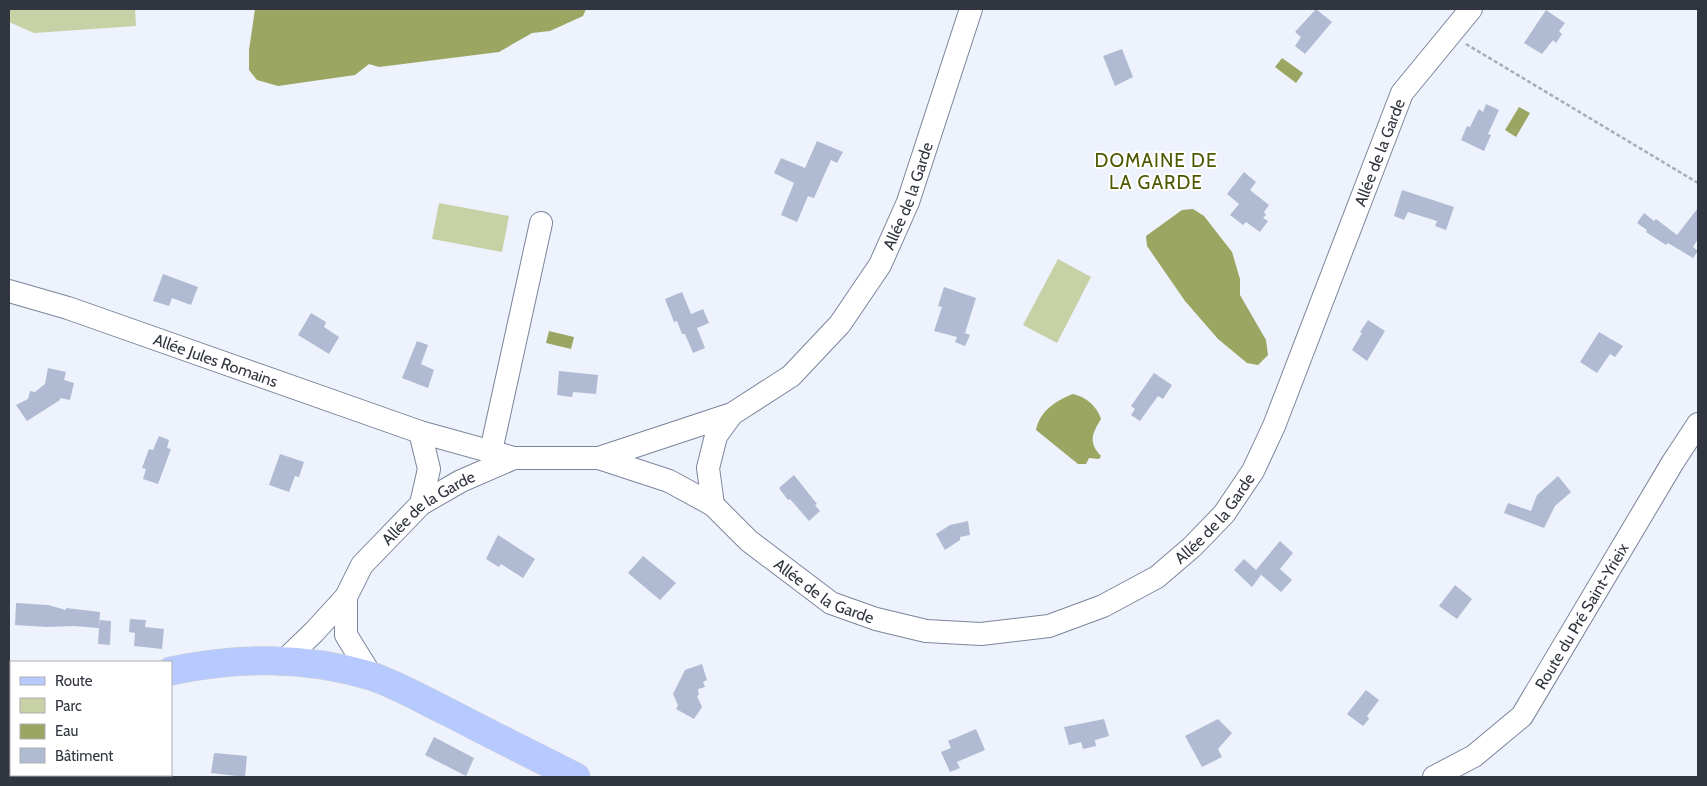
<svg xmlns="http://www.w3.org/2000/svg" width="1707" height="786" viewBox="0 0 1707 786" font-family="Cabin,sans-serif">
<rect width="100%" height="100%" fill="#edf2fc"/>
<g fill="#c8d1a6">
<polygon points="9,9 135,9 136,26 34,33 9,22"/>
<polygon points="439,203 509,216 502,252 432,239"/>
<polygon points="1058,259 1091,277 1057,343 1023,325"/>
</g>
<g fill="#9aa662">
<polygon points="255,9 586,9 583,16 550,31 532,33 499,52 379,67 369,64 355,75 278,86 257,80 249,70 249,50"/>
<polygon points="1282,58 1303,73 1296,83 1275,67"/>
<polygon points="1519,107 1530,113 1516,137 1505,130"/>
<polygon points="1193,209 1204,216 1232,252 1240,279 1240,295 1266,340 1268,355 1258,365 1247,363 1218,339 1185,301 1147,246 1146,236 1182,210"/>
<polygon points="549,331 574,337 571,349 546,343"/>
<path d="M1073,394C1086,397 1097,406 1101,419C1092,434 1088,442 1101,456L1099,459L1089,458L1086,464H1078L1036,430C1040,411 1055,401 1073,394Z"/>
</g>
<g fill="#b0bbd3">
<polygon points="1316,9 1332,22 1305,54 1295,46 1301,37 1295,32"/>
<polygon points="1546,10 1565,23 1559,31 1562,34 1556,43 1553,40 1542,54 1524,43"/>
<polygon points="1122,49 1133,77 1115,86 1103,56"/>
<polygon points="1486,104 1499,110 1488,134 1491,135 1484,151 1461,140 1467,126 1470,127 1479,109 1483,112"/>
<polygon points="817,141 843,152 837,163 831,160 814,198 808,196 797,222 781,215 794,183 774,173 781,158 805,168"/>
<polygon points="1244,172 1256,182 1250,190 1269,205 1264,212 1266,215 1263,218 1268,221 1260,232 1246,222 1243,225 1230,215 1239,204 1227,194"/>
<polygon points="1402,190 1454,207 1446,230 1435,226 1437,221 1408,212 1404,220 1394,216"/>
<polygon points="1698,208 1698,239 1693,247 1698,251 1693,258 1668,243 1666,245 1646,232 1647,230 1637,223 1644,213 1654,221 1656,219 1677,235"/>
<polygon points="163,274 198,287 191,305 172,298 169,306 153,301"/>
<polygon points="944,287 976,298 965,333 970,335 965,346 955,342 957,337 934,331 942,307 938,306"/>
<polygon points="682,292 691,314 703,309 709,323 697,328 705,348 693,353 685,334 682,334 677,321 674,322 665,299"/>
<polygon points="311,313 326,322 324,327 339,337 329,354 298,335"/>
<polygon points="1368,320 1385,331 1367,361 1352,350 1362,333 1360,332"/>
<polygon points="1599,332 1623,346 1615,357 1610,354 1597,373 1580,362"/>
<polygon points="417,341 428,345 421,364 434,370 428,388 402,378"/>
<polygon points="48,368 66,372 64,380 74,383 70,400 60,398 60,400 27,421 16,405 28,399 30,391 35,392 45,384"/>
<polygon points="559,371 598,375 596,394 573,392 572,397 557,395"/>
<polygon points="1154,373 1172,385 1163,399 1158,396 1140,421 1131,415 1135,409 1131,406"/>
<polygon points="159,436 169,440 167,448 171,449 158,484 143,479 146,469 142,468 149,449 153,450"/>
<polygon points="280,454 304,462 299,477 295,476 289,492 269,485"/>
<polygon points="794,475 817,504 815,505 820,511 809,521 790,499 788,500 779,488"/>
<polygon points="1558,476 1571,492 1555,506 1544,528 1504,513 1508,503 1531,511 1537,495"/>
<polygon points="968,521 970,535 960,537 960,540 945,550 936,534 950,525"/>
<polygon points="498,535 535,559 523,578 501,564 499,567 486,559"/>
<polygon points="1280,541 1293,553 1280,569 1292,580 1281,592 1258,572 1261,575 1252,587 1234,570 1244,559 1256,570"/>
<polygon points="643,556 676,583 660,600 628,573"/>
<polygon points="1455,585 1472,599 1457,619 1439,606"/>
<polygon points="16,603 48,605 66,610 66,608 100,612 99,627 100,620 111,621 110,645 98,644 99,628 74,626 47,627 15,625"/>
<polygon points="130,619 146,620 145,627 164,629 162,649 134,646 135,633 129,632"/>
<polygon points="702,664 707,680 703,682 705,687 698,689 699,695 697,696 702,707 694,719 676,709 678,705 673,694 685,670"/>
<polygon points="1366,690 1379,700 1367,716 1369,719 1363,726 1347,714"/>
<polygon points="1104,719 1109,736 1095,740 1096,746 1083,749 1081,742 1069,745 1064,727"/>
<polygon points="1218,719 1232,733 1218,749 1222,757 1202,767 1185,736"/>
<polygon points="976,729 985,750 957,762 960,768 950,772 941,752 951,748 948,741"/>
<polygon points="434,737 474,758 466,776 425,755"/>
<polygon points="214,753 247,756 245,777 211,773"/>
</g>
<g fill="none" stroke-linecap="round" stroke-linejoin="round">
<g stroke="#7b859c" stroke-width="24">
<g id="minor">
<path id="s1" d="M9,291L68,308L420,432L514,458"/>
<polyline points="420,432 429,469 421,504"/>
<polyline points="491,451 541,223"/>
<polyline points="599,458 669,481 713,505 708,468 716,436 732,414"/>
<path id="s2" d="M713,505L749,541L831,603L876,619L926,631L981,634L1049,626L1103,606L1157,577L1192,547L1224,514L1253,471L1274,426L1402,93L1471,9"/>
<polyline points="346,597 346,635 372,677"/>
<path id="s3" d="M285,660L314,632L346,597L362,565L421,504L461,481L514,458H599L732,414L791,376L840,324L880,265L908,202L971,9"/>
<path id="s4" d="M1434,777L1474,756L1522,716L1673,462L1698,424"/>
</g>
</g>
<g stroke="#cecfd1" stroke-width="29">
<g id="major">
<path d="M171,671C239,657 304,656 371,676C398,685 425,701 450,713C492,735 534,756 576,777"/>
<polyline points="9,704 11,704"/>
</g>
</g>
<polyline stroke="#a7acb6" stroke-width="2.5" stroke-dasharray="4 2.5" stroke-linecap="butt" points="1466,44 1698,183"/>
<use href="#minor" stroke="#fff" stroke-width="22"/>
<use href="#major" stroke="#b6caff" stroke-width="28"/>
</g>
<g text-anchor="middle" stroke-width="4" stroke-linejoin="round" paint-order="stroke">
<g font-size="16" fill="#31353f" stroke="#fff">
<text dy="6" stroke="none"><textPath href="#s2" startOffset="982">Allée de la Garde</textPath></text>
<text dy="6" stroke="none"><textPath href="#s3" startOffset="825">Allée de la Garde</textPath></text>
<text dy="6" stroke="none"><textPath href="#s1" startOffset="218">Allée Jules Romains</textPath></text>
<text dy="6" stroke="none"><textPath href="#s3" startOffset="212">Allée de la Garde</textPath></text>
<text dy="6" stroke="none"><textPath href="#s2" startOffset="578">Allée de la Garde</textPath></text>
<text dy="6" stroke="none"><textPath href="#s2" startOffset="142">Allée de la Garde</textPath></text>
<text dy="6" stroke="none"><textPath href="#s4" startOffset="224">Route du Pré Saint-Yrieix</textPath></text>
</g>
<g font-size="19" letter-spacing="1" fill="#4f5903" stroke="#fff">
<text x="1156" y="167">DOMAINE DE<tspan x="1156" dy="22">LA GARDE</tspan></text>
</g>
</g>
<rect width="1707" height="786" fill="none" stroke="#31353f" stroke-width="20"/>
<rect x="10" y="661" width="162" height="115" fill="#ffffff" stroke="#adaeb2"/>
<rect x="20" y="677" width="25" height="8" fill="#b6caff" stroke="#adaeb2"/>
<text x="55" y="686" font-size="15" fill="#31353f">Route</text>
<rect x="20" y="698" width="25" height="15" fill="#c8d1a6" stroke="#adaeb2"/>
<text x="55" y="711" font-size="15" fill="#31353f">Parc</text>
<rect x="20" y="724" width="25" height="15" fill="#9aa662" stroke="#adaeb2"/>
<text x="55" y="736" font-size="15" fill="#31353f">Eau</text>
<rect x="20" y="748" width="25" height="15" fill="#b0bbd3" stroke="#adaeb2"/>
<text x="55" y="761" font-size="15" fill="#31353f">Bâtiment</text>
</svg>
